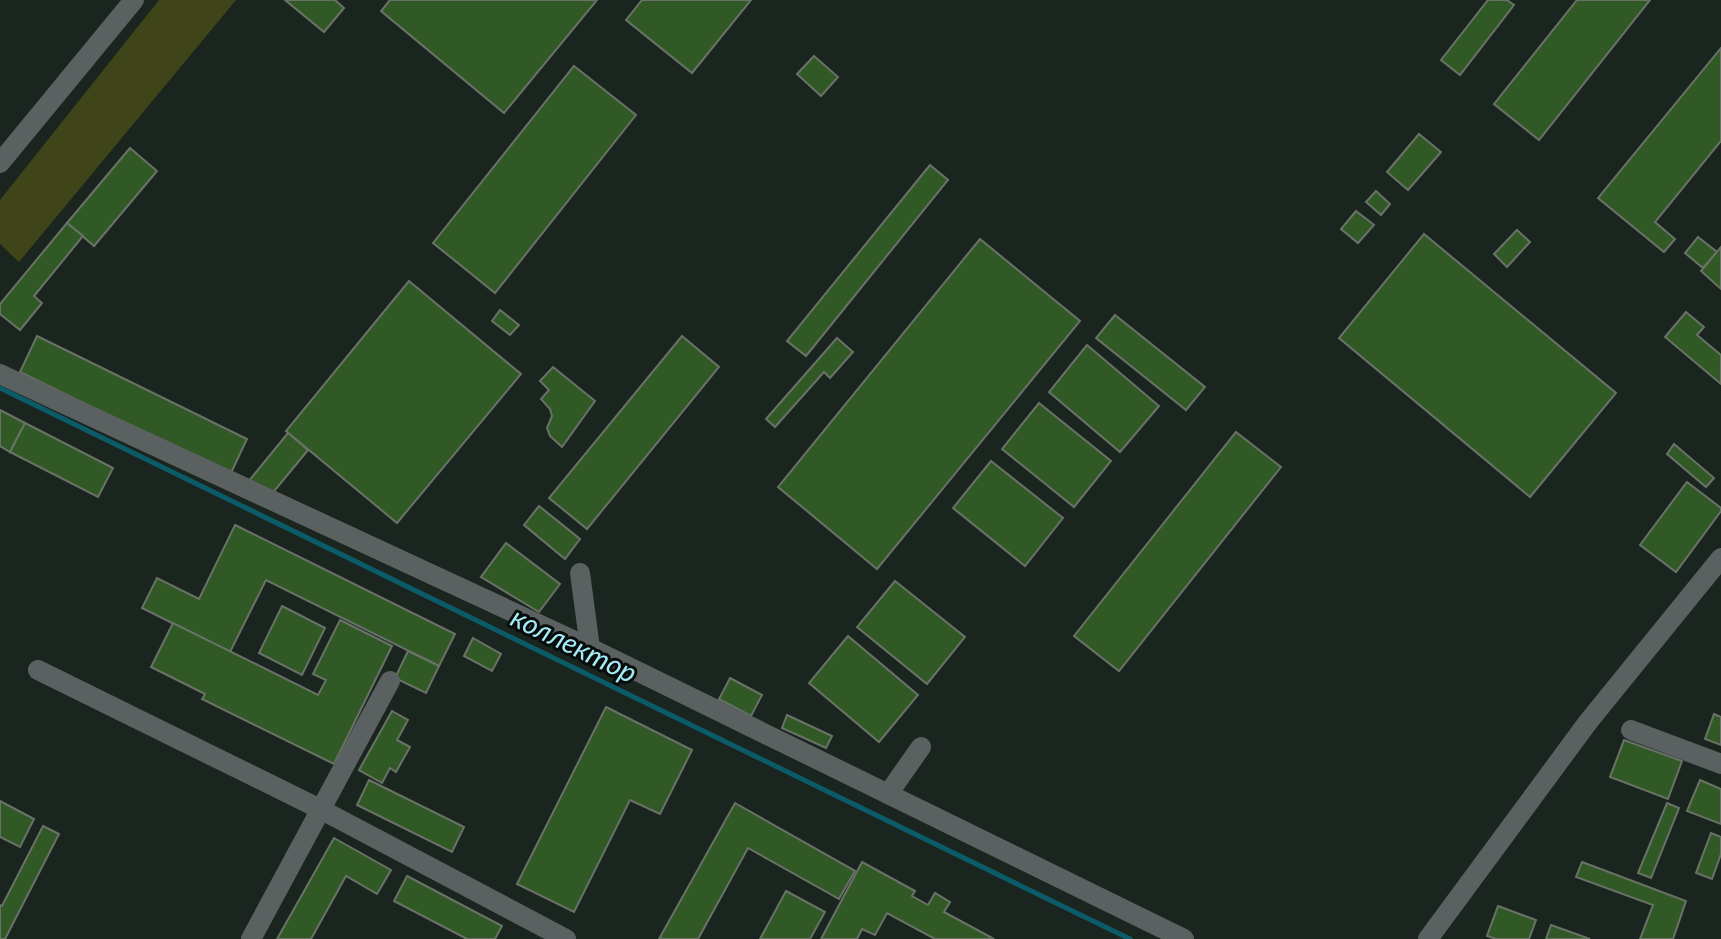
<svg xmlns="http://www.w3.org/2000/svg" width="1721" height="939" viewBox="0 0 1721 939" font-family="Lato,sans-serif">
<rect width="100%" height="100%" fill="#1b2520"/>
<polygon fill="#3f4518" points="159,0 236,0 19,262 0,244 0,200"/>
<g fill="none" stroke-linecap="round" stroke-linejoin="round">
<polyline stroke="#0b5c68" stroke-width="5" points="0,388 1130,939"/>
</g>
<g fill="#315926" stroke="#6a7268" stroke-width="2">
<polygon points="285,0 335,0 344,8 324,32"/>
<polygon points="390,0 597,0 504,113 381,11"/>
<polygon points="642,0 751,0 692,73 626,20"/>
<polygon points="1488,0 1507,0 1514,5 1460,75 1441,60"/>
<polygon points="1577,0 1650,0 1539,140 1494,104"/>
<polygon points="1721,48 1721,141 1655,222 1675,239 1664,252 1598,198"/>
<polygon points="814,56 838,77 821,96 797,74"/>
<polygon points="574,66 636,115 495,293 433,243"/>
<polygon points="1419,134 1441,152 1408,190 1387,172"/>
<polygon points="130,148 157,171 94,246 67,223"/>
<polygon points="930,165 948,180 806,356 787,341"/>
<polygon points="1376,191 1390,204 1381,215 1366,202"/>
<polygon points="1356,211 1374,225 1358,243 1341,229"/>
<polygon points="67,223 83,236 34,296 42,303 20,330 0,314 0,304"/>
<polygon points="1517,230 1530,242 1507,267 1494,254"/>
<polygon points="1424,234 1616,393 1530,497 1339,338"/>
<polygon points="1698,237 1717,252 1703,268 1685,253"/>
<polygon points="980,239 1080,321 877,569 778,487"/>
<polygon points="1721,247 1721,289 1701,271"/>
<polygon points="409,281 521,374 397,523 286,431"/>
<polygon points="500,310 519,325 510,335 492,321"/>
<polygon points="1686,312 1704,327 1697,335 1721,355 1721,384 1665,337"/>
<polygon points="1115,315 1205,387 1186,410 1096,338"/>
<polygon points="37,336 247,439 230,475 20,372"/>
<polygon points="682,336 719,367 587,529 549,498"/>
<polygon points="837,338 853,352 830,378 824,372 775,427 766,419"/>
<polygon points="1087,345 1159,406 1120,452 1049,392"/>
<polygon points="553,367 595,401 562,447 550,436 547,428 552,416 550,409 541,399 549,390 540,381"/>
<polygon points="1039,403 1111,461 1074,507 1002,449"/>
<polygon points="0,410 25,423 10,452 0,446"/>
<polygon points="25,423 113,468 98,497 10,452"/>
<polygon points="1236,432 1281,467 1119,671 1074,636"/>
<polygon points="288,433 308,450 271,495 248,482"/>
<polygon points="1674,444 1714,478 1706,487 1667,454"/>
<polygon points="991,461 1063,518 1025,566 953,508"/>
<polygon points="1687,482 1721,508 1721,511 1676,572 1640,545"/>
<polygon points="539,506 580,539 565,559 524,525"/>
<polygon points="235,525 455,634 439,666 266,580 230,652 142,608 157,578 199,599"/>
<polygon points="506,543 560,584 539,612 481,577"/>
<polygon points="895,581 965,637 927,684 857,627"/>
<polygon points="282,606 325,628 302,675 259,653"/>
<polygon points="340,620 392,646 334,764 202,699 205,694 151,667 173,623 318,695 326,680 313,674"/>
<polygon points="848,636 918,695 879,742 809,683"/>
<polygon points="473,638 501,654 492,671 464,656"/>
<polygon points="408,651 439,666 426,693 395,678"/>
<polygon points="730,678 762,695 751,716 719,699"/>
<polygon points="606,707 692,750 660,814 630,800 574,912 517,884"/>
<polygon points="392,711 408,720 397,740 410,747 396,772 390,768 382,783 359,770"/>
<polygon points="1714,714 1721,717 1721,745 1705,739"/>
<polygon points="787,715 832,736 826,748 782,728"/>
<polygon points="1624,740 1682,761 1668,799 1610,777"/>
<polygon points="369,780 464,827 452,852 357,805"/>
<polygon points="1700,780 1721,789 1721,824 1687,811"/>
<polygon points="0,801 34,819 20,847 0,837"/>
<polygon points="735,803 855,871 839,899 748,848 698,939 659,939"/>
<polygon points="1667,803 1679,808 1651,878 1638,873"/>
<polygon points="43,826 59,834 5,939 0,939 0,905 2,906"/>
<polygon points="1711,833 1721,837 1721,854 1712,879 1696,873"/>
<polygon points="334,838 391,870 377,894 346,876 311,939 277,939"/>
<polygon points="862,862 915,891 912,896 928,905 935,893 950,902 944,912 994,939 935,939 887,913 875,935 862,929 857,939 821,939"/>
<polygon points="1582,862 1686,901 1673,939 1640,939 1653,905 1576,877"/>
<polygon points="407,876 502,926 495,939 467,939 394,901"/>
<polygon points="786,891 825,912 810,939 760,939"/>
<polygon points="1498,906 1536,920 1529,939 1496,939 1487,936"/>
<polygon points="1551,925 1590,939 1546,939"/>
</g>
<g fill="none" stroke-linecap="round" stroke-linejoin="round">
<g stroke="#5b6160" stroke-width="20">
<polyline points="0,163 134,0"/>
<polyline points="0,374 590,648 1184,939"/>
<polyline points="580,573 590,648"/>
<polyline points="38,670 320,809 566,939"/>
<polyline points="1631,730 1721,764"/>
<polyline points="888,794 921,747"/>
<polyline points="251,939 390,681"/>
<polyline points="1428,939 1588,722 1721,558"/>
</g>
</g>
<g text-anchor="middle" stroke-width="6" stroke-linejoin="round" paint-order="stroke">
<g font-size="28" font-style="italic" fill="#a5ebf8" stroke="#080d0b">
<text transform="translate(574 645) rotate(26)" y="10">коллектор</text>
</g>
</g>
</svg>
